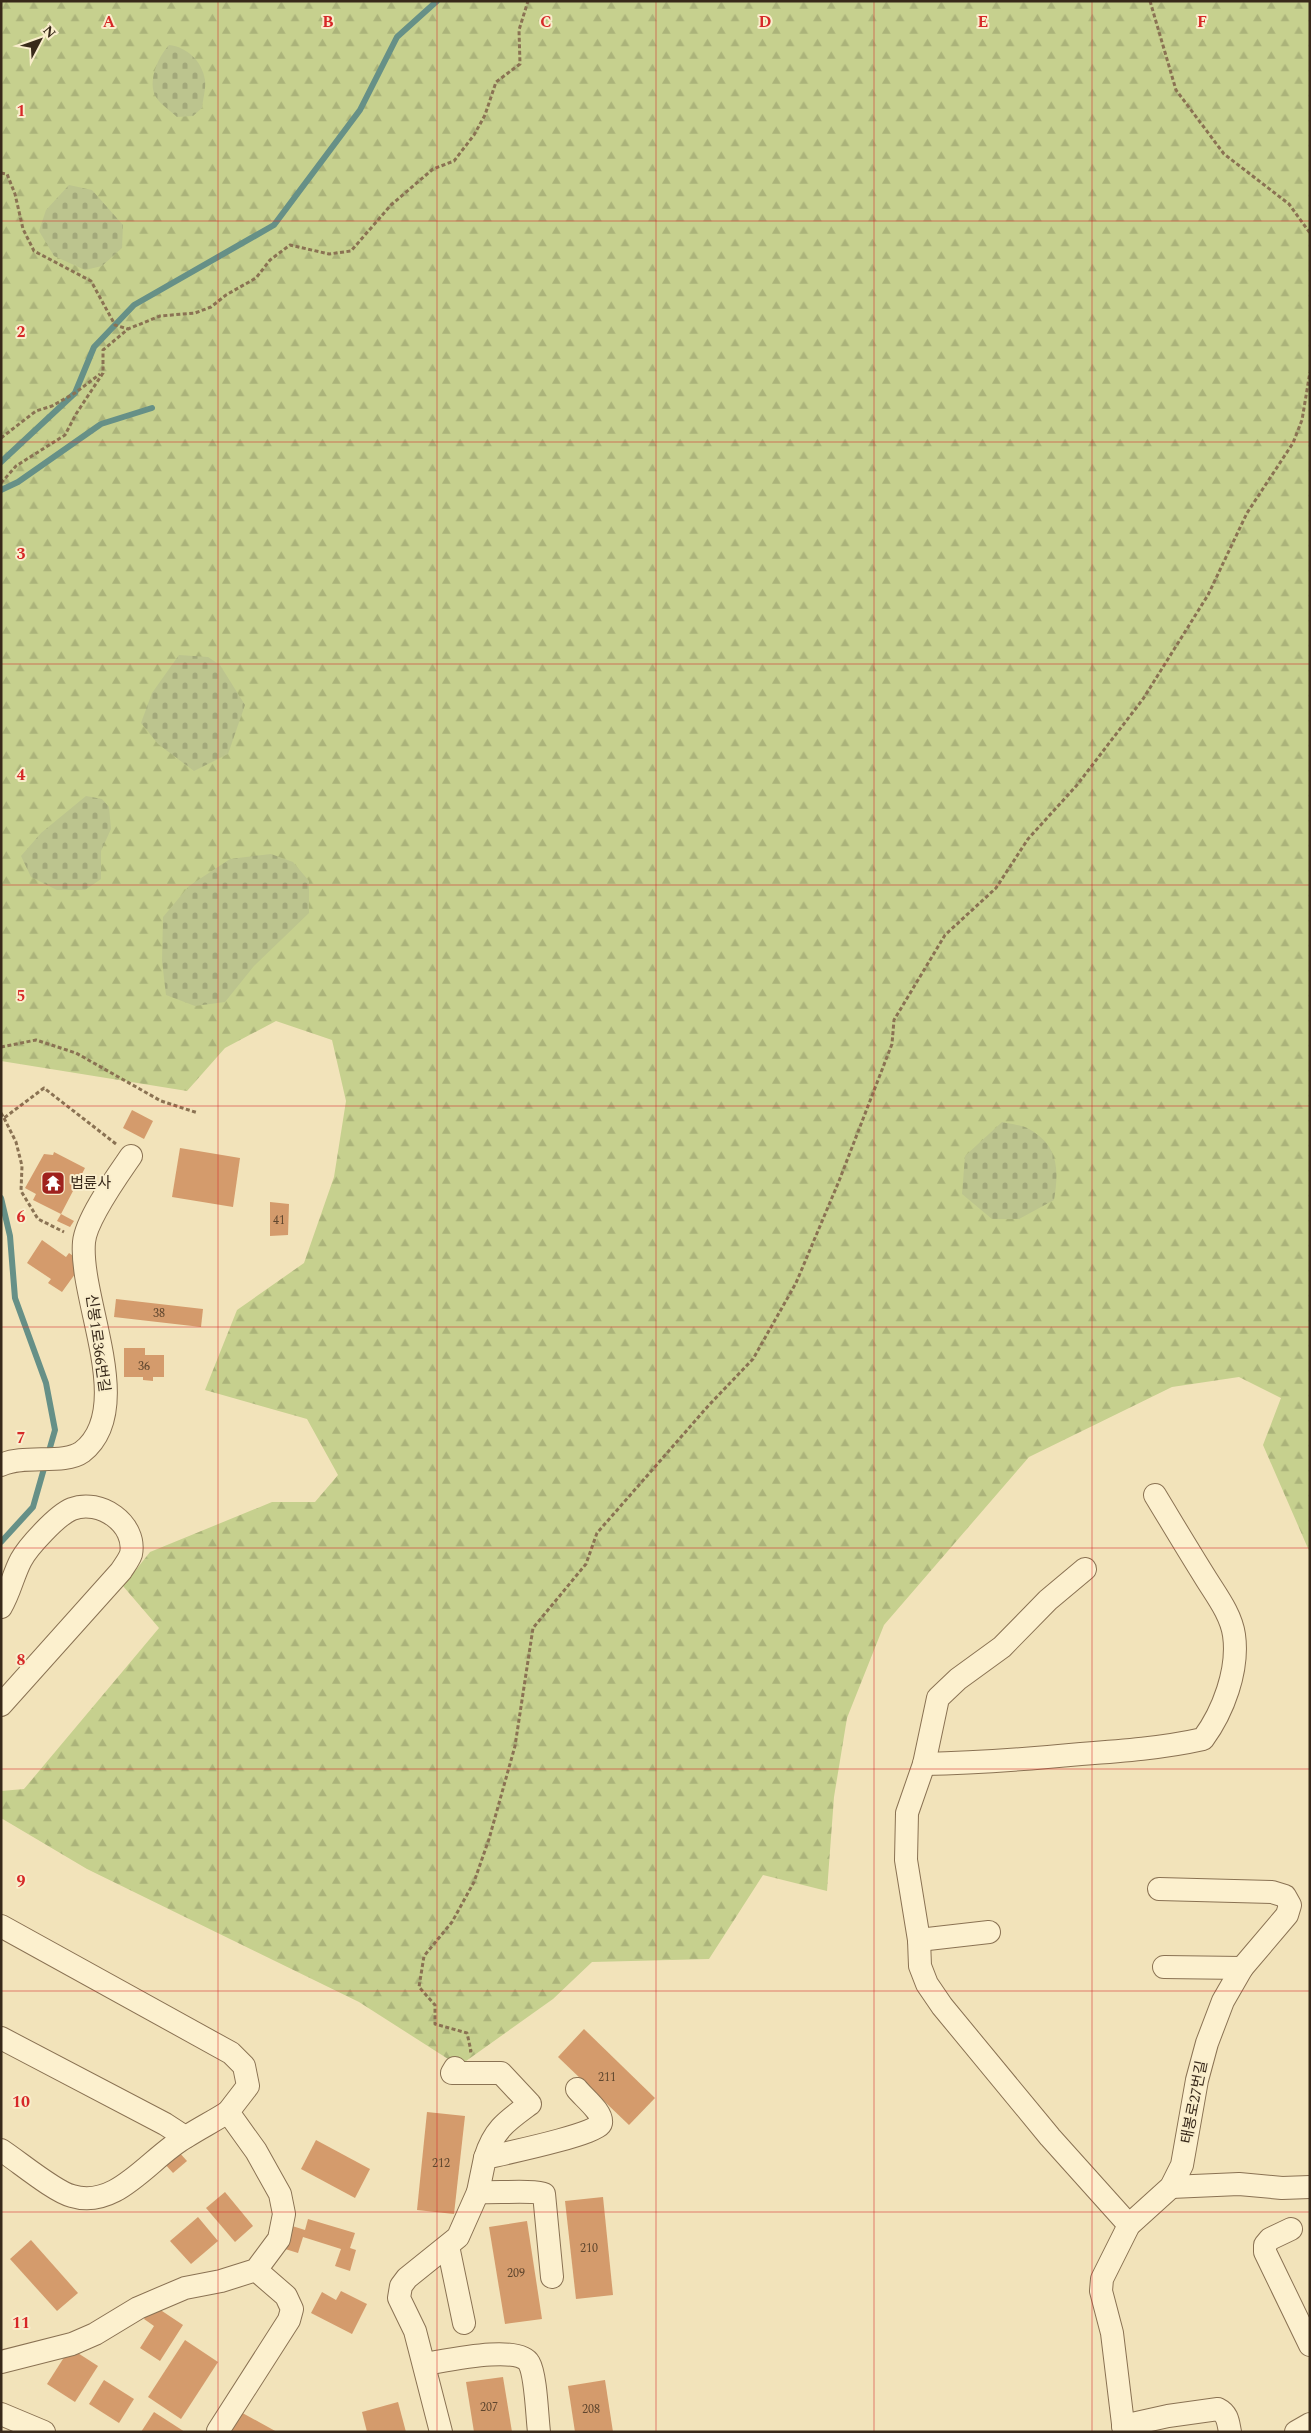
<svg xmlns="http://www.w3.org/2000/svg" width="1311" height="2433" viewBox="0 0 1311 2433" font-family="Spectral,'Noto Sans KR',serif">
<defs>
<pattern id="forest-firs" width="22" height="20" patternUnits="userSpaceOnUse" patternTransform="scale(1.25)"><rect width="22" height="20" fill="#c6d08e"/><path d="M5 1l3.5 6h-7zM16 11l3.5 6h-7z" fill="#abb37a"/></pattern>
<pattern id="cemetery-stones" width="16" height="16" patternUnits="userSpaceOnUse" patternTransform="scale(1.25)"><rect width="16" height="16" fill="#bcc48e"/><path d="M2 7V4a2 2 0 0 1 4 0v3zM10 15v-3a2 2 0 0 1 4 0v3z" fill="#a2a87a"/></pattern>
</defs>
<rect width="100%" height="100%" fill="#f2e3ba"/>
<polygon fill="url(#forest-firs)" points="1,1 1310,1 1310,1553 1263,1445 1281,1398 1239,1377 1172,1387 1029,1457 884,1625 847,1718 834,1797 827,1891 763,1875 709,1959 592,1962 553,1999 459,2066 359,2002 87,1869 1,1818 1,1791 24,1789 159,1628 123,1586 150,1552 272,1502 315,1502 338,1475 307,1419 205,1390 237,1310 304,1263 334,1177 346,1101 332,1040 276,1021 225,1048 187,1091 1,1061"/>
<g fill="url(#cemetery-stones)">
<path d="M169,45C187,47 202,61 205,80C206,89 203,99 202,108L193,116L177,117C171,111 161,105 156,97C147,82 158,57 169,45Z"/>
<polygon points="69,185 92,190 123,225 122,248 102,266 85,270 54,256 39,231 46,210"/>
<polygon points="179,655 208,657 220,665 245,705 228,754 194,771 158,744 141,723 152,693"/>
<polygon points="86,796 102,799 109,807 111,829 101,851 101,879 85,890 57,890 31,877 21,856 41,833"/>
<polygon points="271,854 293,862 309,881 309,913 254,966 225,1002 195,1006 166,995 162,961 163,917 189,886 230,859"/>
<path d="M1002,1122C1010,1124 1022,1125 1029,1129C1059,1146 1059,1170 1054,1200L1019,1219H992L962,1194L965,1156Z"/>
</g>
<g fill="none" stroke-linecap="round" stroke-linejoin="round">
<g stroke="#669087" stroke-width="6">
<polyline points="1,462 75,393 94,347 134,305 274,225 360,110 397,37 437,1"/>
<polyline points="1,490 18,482 101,424 152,408"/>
<polyline points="1,1198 10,1236 15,1298 46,1383 55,1430 33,1507 1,1542"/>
</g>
</g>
<g fill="#d49b6c">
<polygon points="132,1110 153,1121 144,1139 123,1128"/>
<polygon points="180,1148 240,1158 233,1207 172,1197"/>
<polygon points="54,1152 85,1168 61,1214 33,1200 36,1194 25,1188 44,1154 53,1155"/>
<polygon points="270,1202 289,1204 288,1235 270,1236"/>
<polygon points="61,1214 74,1221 70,1227 57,1221"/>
<polygon points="42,1240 66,1257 69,1253 83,1263 62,1292 48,1283 51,1279 27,1263"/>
<polygon points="116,1299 203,1309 201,1327 114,1317"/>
<polygon points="124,1348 145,1348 145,1355 164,1355 164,1377 153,1377 153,1381 143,1380 143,1377 124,1377"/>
<polygon points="584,2029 655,2098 629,2125 558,2057"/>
<polygon points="427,2112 465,2116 454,2214 417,2210"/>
<polygon points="316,2140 370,2169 355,2198 301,2169"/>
<polygon points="178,2151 187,2161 173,2173 164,2163"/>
<polygon points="225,2192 253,2226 235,2242 206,2208"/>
<polygon points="603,2197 613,2295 576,2299 565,2201"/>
<polygon points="198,2217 218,2241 191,2264 170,2241"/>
<polygon points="308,2219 355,2233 350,2248 356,2250 350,2271 335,2266 341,2249 303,2237 298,2253 282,2248 289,2225 305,2230"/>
<polygon points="527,2221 542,2319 505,2324 489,2227"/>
<polygon points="31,2240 78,2293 57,2311 10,2259"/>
<polygon points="341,2291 367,2304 352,2334 311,2313 322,2292 336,2300"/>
<polygon points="153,2305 183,2325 160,2361 140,2348 154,2326 144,2319"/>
<polygon points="185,2340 218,2362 181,2419 148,2397"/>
<polygon points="70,2348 98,2366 75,2402 47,2384"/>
<polygon points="503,2377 512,2432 474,2432 466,2382"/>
<polygon points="104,2380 134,2399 119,2423 89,2404"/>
<polygon points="605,2380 613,2432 575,2432 568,2386"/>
<polygon points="398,2402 406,2432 367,2432 362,2412"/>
<polygon points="237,2410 277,2432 225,2432"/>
<polygon points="154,2412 185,2432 141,2432"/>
</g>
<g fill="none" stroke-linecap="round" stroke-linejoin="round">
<g stroke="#8a7253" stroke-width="24">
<g id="minor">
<path d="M1,1465C24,1454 64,1465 82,1452C137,1409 79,1300 84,1242C86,1219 118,1175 131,1156"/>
<polyline points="1085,1569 1048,1600 1002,1647 958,1679 938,1698 924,1764 907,1813 906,1860 919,1940 920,1966 927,1984 942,2006 1050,2137 1129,2225"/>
<path d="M1,1607C10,1592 13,1575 21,1560C28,1547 57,1515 72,1509C100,1498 137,1524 131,1554C129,1560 124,1566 121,1571L1,1705"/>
<path d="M924,1764C977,1763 1029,1759 1081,1754C1122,1751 1163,1748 1203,1739C1223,1712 1239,1670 1234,1635C1231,1614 1216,1595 1205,1577C1188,1550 1172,1523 1155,1495"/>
<polyline points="1,1926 231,2053 244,2066 248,2086 228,2112 256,2151 280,2194 284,2214 279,2239 256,2270 221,2281 185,2288 138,2308 95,2334 72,2344 1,2362"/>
<polyline points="919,1940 989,1932"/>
<polyline points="1164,1967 1242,1968"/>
<polyline points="1,2038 165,2124 185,2137"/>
<path d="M455,2068L452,2073H501L530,2104C507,2121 494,2129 485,2158"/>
<path d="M1,2150C18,2161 55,2192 72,2196C117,2210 150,2157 186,2137C200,2128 214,2121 228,2112"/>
<polyline points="1171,2187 1239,2184 1282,2188 1310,2187"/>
<path d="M478,2192C492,2193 536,2190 544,2194L552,2277"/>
<polyline points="1291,2229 1270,2239 1265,2245 1265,2252 1310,2345"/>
<polyline points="448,2246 464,2323"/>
<path d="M425,2364C445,2361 519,2344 529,2363C536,2375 537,2416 539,2432"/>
<polyline points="1,2414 44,2432"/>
<path d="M1123,2426L1168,2416L1218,2409C1228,2414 1228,2422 1230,2432"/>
<polyline points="218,2431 289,2320 292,2309 286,2296 256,2270"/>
<path d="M441,2432L415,2331L399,2298L401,2286L407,2278L458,2237L478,2192L485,2158C502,2154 599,2134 601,2123C603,2112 583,2097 577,2089"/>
<polyline points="1124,2432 1112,2333 1101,2291 1102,2279 1129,2225 1171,2187 1182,2165 1197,2080 1207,2043 1223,2001 1242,1968 1287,1915 1290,1905 1285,1896 1272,1892 1159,1889"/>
<polyline points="1296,2432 1310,2424"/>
</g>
</g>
<g stroke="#8a7253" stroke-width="3" stroke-dasharray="4 2.5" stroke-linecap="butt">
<polyline points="1150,1 1176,90 1224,154 1289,204 1310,233"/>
<polyline points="1,173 7,174 15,194 23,229 34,251 91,281 115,325 128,329"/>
<polyline points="1,438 36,411 52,406 75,393 100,374"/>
<polyline points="1,483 16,466 65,435 76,414 103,373 103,350 128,329 160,316 195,313 211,307 226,295 256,278 270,260 290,245 329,254 351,251 391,205 433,169 454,161 474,135 485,115 496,82 520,64 519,30 528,1"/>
<polyline points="1,1047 36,1040 76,1053 161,1101 198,1113"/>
<polyline points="1,1113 4,1118 44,1088 116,1144"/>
<polyline points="4,1118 16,1142 22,1166 21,1191 38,1219 64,1232"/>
<polyline points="469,2051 471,2051 467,2033 435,2024 435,2005 419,1987 424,1956 452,1922 474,1882 489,1839 515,1746 533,1628 586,1564 597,1533 709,1405 753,1359 796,1283 839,1181 892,1044 894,1020 945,935 996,888 1028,839 1077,785 1143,699 1208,595 1247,513 1293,443 1302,420 1310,372"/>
</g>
<use href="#minor" stroke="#fcf0ce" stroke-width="22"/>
</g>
<path fill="none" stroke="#d62828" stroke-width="1" stroke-opacity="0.55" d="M218,1V2432M437,1V2432M656,1V2432M874,1V2432M1092,1V2432M1,221H1310M1,442H1310M1,664H1310M1,885H1310M1,1106H1310M1,1327H1310M1,1548H1310M1,1769H1310M1,1991H1310M1,2212H1310"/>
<defs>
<g id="temple-square" transform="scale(1.25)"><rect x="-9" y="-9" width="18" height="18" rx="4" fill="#9f211d" stroke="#f9edcb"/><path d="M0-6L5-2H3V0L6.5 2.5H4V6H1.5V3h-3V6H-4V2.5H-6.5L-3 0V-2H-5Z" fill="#fff"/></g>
</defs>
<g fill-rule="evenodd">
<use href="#temple-square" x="53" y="1183"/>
</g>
<g text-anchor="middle" stroke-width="4" stroke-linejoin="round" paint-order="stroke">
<g font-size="12" fill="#5f462e">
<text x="279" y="1224">41</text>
<text x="159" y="1317">38</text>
<text x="144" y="1370">36</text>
<text x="607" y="2081">211</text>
<text x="441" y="2167">212</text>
<text x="589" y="2252">210</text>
<text x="516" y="2277">209</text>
<text x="489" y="2411">207</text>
<text x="591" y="2413">208</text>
</g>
<g font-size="15" fill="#38291a" stroke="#f9edcb" text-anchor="start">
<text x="70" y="1188">법륜사</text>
</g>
<g font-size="15" fill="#38291a" stroke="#f9edcb">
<text transform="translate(98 1343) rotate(82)" y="5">신봉1로366번길</text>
<text transform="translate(1194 2102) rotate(-79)" y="5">태봉로27번길</text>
</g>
</g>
<g font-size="16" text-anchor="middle" font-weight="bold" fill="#d62828" stroke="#f9edcb" stroke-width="4" stroke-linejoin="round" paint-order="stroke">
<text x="109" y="27">A</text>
<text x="328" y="27">B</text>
<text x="546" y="27">C</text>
<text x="765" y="27">D</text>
<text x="983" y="27">E</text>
<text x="1202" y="27">F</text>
<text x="21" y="116">1</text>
<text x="21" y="337">2</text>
<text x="21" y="559">3</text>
<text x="21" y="780">4</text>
<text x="21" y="1001">5</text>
<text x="21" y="1222">6</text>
<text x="21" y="1443">7</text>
<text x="21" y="1665">8</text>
<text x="21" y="1886">9</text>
<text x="21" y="2107">10</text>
<text x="21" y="2328">11</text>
</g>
<rect width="1311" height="2433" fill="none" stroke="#38291a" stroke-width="5"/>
<g transform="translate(40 40) rotate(49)" stroke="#f9edcb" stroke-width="4" paint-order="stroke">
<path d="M0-4L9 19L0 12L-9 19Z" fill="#38291a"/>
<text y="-8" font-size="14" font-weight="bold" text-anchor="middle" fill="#38291a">N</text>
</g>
</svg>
